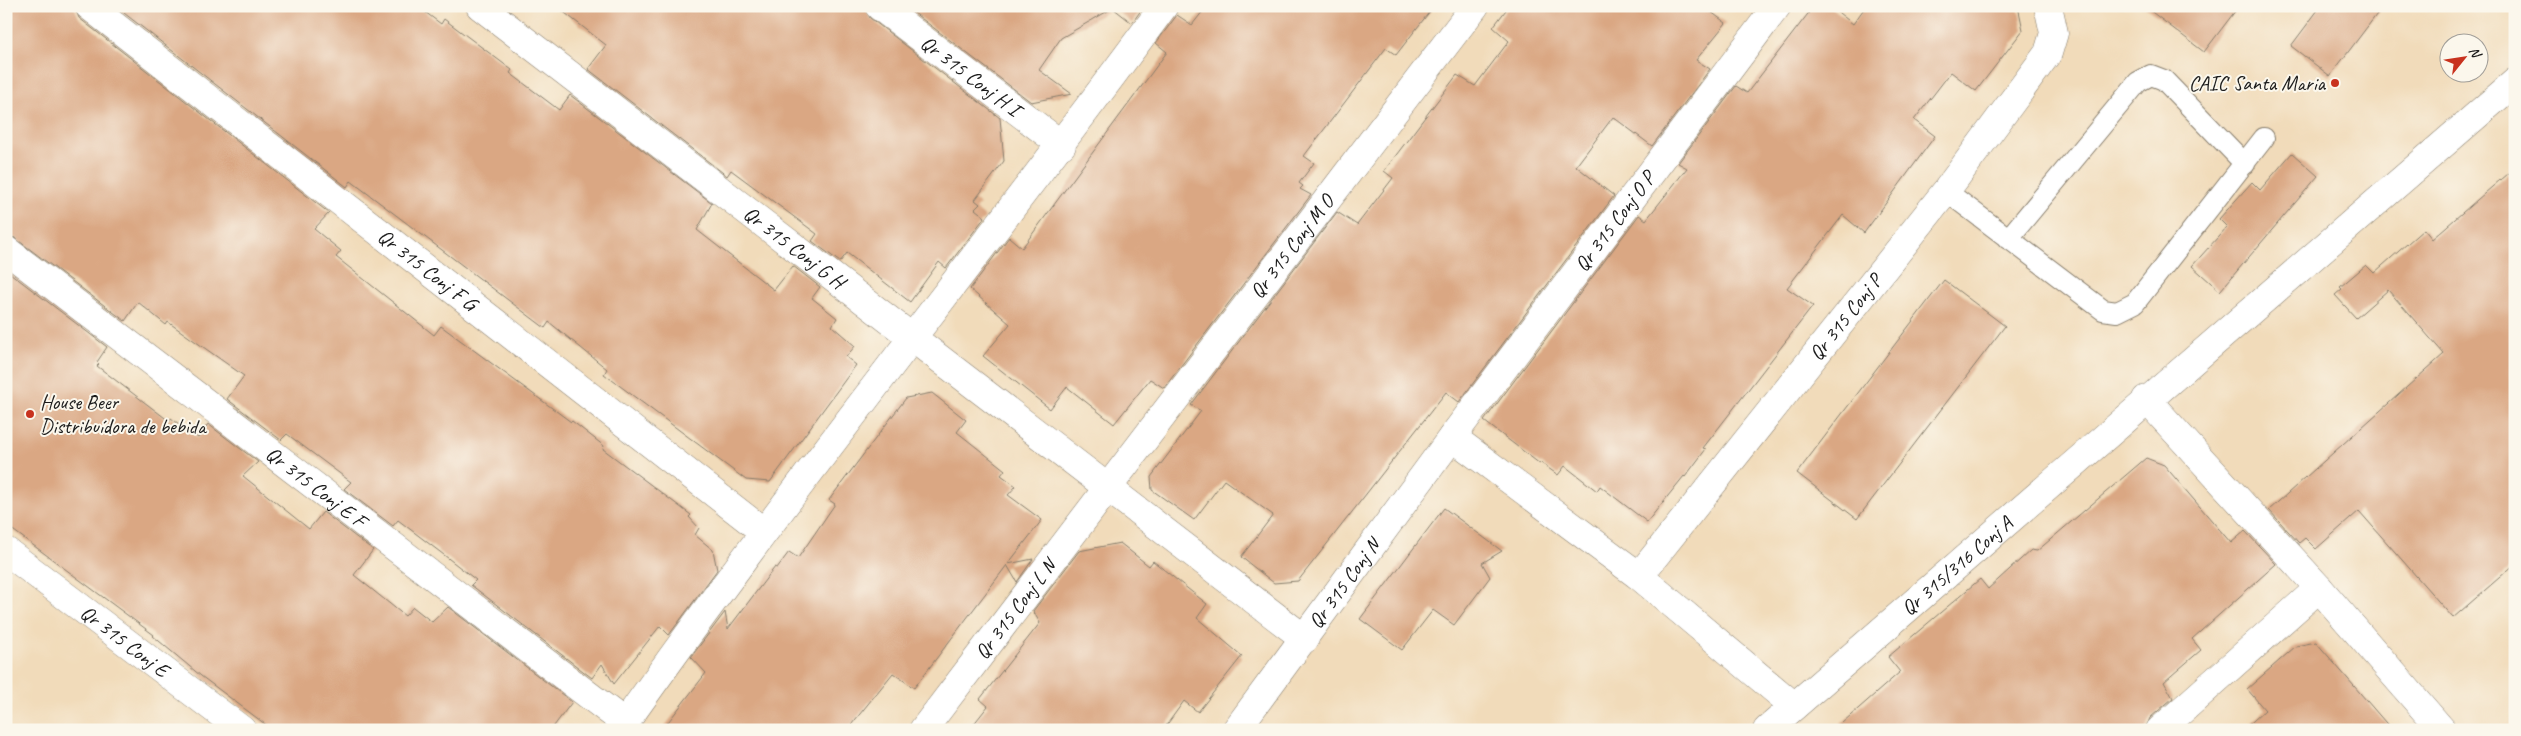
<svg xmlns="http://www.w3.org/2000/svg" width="2521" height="736" viewBox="0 0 2521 736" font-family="Caveat,sans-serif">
<rect width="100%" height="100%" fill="#fbf7ec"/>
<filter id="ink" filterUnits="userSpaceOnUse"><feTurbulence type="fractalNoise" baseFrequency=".02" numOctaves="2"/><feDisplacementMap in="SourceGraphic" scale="10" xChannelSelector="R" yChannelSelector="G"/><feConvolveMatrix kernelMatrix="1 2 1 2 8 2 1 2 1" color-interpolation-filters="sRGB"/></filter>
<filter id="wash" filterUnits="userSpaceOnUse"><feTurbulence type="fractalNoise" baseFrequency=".0096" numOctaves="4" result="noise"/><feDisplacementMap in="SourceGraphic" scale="20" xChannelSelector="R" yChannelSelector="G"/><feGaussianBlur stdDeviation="1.12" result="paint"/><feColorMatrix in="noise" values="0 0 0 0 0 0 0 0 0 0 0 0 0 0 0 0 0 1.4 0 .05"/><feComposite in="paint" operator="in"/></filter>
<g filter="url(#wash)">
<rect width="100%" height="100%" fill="#f1dbba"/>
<g id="blocks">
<g fill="#daa783">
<polygon points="6,6 74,6 79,18 329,213 314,229 341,251 336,257 434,335 441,326 571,422 572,421 604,446 603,449 691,515 689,517 699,528 695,535 713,550 717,570 669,635 660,626 614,684 602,664 592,678 471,585 476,580 444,555 398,520 393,526 344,489 351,482 287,434 281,440 227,399 244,376 168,322 166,325 138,302 125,321 15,238 6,235"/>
<polygon points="115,6 417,6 441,24 444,19 512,70 510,73 559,110 570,95 712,203 697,230 774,290 793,266 820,287 812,298 837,318 832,326 855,346 846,357 856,365 770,482 746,480 604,374 607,369 549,322 545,328 351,181 347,187"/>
<polygon points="556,6 864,6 870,18 1000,118 1004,161 975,200 980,204 975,209 985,217 946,268 939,262 910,302 847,253 840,262 812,241 817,234 731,170 727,176 588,69 606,45"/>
<polygon points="905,6 1144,6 1132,23 1113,8 1061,38 1039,70 1072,94 1031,102"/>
<polygon points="1207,6 1434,6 1396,55 1386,48 1304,156 1314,163 1299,183 1303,186 1300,189 1311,195 1164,388 1150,379 1114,424 1067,387 1050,409 983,356 1010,324 970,289 1009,237 1022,248 1167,52 1156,43 1177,15 1192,25"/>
<polygon points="1509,6 1703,6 1726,23 1696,60 1710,69 1652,146 1613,117 1576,166 1614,196 1459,402 1446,392 1298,581 1274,583 1241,557 1273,515 1224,480 1194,520 1152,490 1151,477 1201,411 1191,405 1337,212 1357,225 1393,178 1384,171 1457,75 1475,86 1509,41 1493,27"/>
<polygon points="1814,6 1830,6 1853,24 1866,6 2018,6 2023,30 1976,91 1951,72 1914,120 1935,136 1864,233 1843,215 1787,288 1813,306 1703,448 1706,449 1685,477 1684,476 1647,522 1600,486 1597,491 1565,466 1558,475 1541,463 1540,464 1484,421 1639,215 1646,220 1687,168 1678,163 1736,86 1747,93"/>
<polygon points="2144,6 2239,6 2204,52"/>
<polygon points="2321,6 2383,6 2330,76 2291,46"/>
<polygon points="2292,153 2318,176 2220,291 2192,266 2227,227 2219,219 2252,182 2260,190"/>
<polygon points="2515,167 2515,564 2453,618 2359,511 2316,549 2305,538 2299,543 2269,510 2444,354 2388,290 2356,318 2335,295 2342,289 2340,287 2366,265 2374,273 2424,229 2432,239"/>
<polygon points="6,270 107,347 97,362 99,364 97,366 169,421 171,418 198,438 208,424 258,462 243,476 309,529 323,512 373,550 354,575 405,616 413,607 432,622 448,607 572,702 551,730 273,730 201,676 153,636 154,635 6,525"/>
<polygon points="1944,280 2005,326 1857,519 1797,473"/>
<polygon points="932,393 966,420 957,432 1005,470 1001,475 1016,486 1008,495 1042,520 1008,564 1033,559 1017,582 1007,565 914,688 893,673 847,730 662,730 706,673 691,657 725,612 728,629 775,567 777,568 789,552 798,558 835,504 829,500 906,398"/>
<polygon points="2146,458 2164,465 2231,543 2245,531 2276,564 2192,639 2201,650 2164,682 2173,698 2150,718 2145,730 1834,730 1900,672 1888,657 1980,579 1988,589 2031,550 2037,551"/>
<polygon points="1444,508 1502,551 1482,563 1490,577 1454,625 1433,610 1402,650 1360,619"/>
<polygon points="1120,543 1149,566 1153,561 1207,604 1197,618 1242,656 1198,712 1184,701 1163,730 969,730 988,706 980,699 1040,623 1033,611 1079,551"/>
<polygon points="2316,642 2392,730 2243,730 2265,710 2247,689 2296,646"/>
</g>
</g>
</g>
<g filter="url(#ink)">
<use href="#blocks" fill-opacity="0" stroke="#867c6b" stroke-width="1"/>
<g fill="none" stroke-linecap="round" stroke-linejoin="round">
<g stroke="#867c6b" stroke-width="22">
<g id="service">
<polyline points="1946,191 2103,310 2117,312 2135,303 2264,138"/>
<polyline points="2008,239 2138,82 2151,75 2164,80 2245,164"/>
</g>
</g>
<g stroke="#867c6b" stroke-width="29">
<g id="minor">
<path id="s1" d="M89,6L764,532"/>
<path id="s2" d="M480,6L1305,639"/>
<path id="s3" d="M879,6L1062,145"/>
<path id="s4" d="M6,250L625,723"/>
<polyline points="2146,399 2319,588 2442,730"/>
<polyline points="1452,437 1639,576 1794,706"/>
<path id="s5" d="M6,551L242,730"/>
<path id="s6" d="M1639,576L1946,191L2048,53L2054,33L2048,6"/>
<path d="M620,730C794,483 985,249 1164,6"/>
<path id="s7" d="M923,730L1475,6"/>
<path id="s8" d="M1236,730L1452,437L1777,6"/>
<polyline points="2160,730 2319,588"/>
</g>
</g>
<g stroke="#867c6b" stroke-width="29">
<g id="tertiary">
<path id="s9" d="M1767,730L2515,82"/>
</g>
</g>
<use href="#service" stroke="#fff" stroke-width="20"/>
<use href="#minor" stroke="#fff" stroke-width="28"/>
<use href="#tertiary" stroke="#fff" stroke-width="28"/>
</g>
</g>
<g fill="#c8321e" stroke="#fbf7ec" stroke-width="2">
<circle cx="2335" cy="83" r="5"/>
<circle cx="30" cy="414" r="5"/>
</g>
<g text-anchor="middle" stroke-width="4" stroke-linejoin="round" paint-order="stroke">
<g font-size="21" fill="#1c1c1c" stroke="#fbf7ec">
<text dy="7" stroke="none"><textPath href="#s3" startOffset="115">Qr 315 Conj H I</textPath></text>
<text dy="7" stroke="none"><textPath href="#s8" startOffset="634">Qr 315 Conj O P</textPath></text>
<text dy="7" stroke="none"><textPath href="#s2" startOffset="396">Qr 315 Conj G H</textPath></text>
<text dy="7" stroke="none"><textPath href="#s7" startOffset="608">Qr 315 Conj M O</textPath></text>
<text dy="7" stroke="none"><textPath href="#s1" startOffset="429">Qr 315 Conj F G</textPath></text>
<text dy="7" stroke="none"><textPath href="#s6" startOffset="331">Qr 315 Conj P</textPath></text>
<text dy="7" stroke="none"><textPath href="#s4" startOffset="390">Qr 315 Conj E F</textPath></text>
<text dy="7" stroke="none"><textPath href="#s9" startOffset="251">Qr 315/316 Conj A</textPath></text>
<text dy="7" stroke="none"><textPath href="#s8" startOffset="182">Qr 315 Conj N</textPath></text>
<text dy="7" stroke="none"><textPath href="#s7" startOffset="152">Qr 315 Conj L N</textPath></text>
<text dy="7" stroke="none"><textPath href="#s5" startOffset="149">Qr 315 Conj E</textPath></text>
</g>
<g font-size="21" fill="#1c1c1c" stroke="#fbf7ec" text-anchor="end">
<text x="2325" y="90">CAIC Santa Maria</text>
<text x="40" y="409" text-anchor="start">House Beer<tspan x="40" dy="24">Distribuídora de bebida</tspan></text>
</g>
</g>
<rect width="2521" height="736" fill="none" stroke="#fbf7ec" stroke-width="25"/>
<g transform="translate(2464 58) rotate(60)"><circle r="24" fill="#fbf7ec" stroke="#a29f99"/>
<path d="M0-4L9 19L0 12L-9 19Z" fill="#c8321e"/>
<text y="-8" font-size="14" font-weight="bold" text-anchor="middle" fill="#1c1c1c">N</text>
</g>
</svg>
